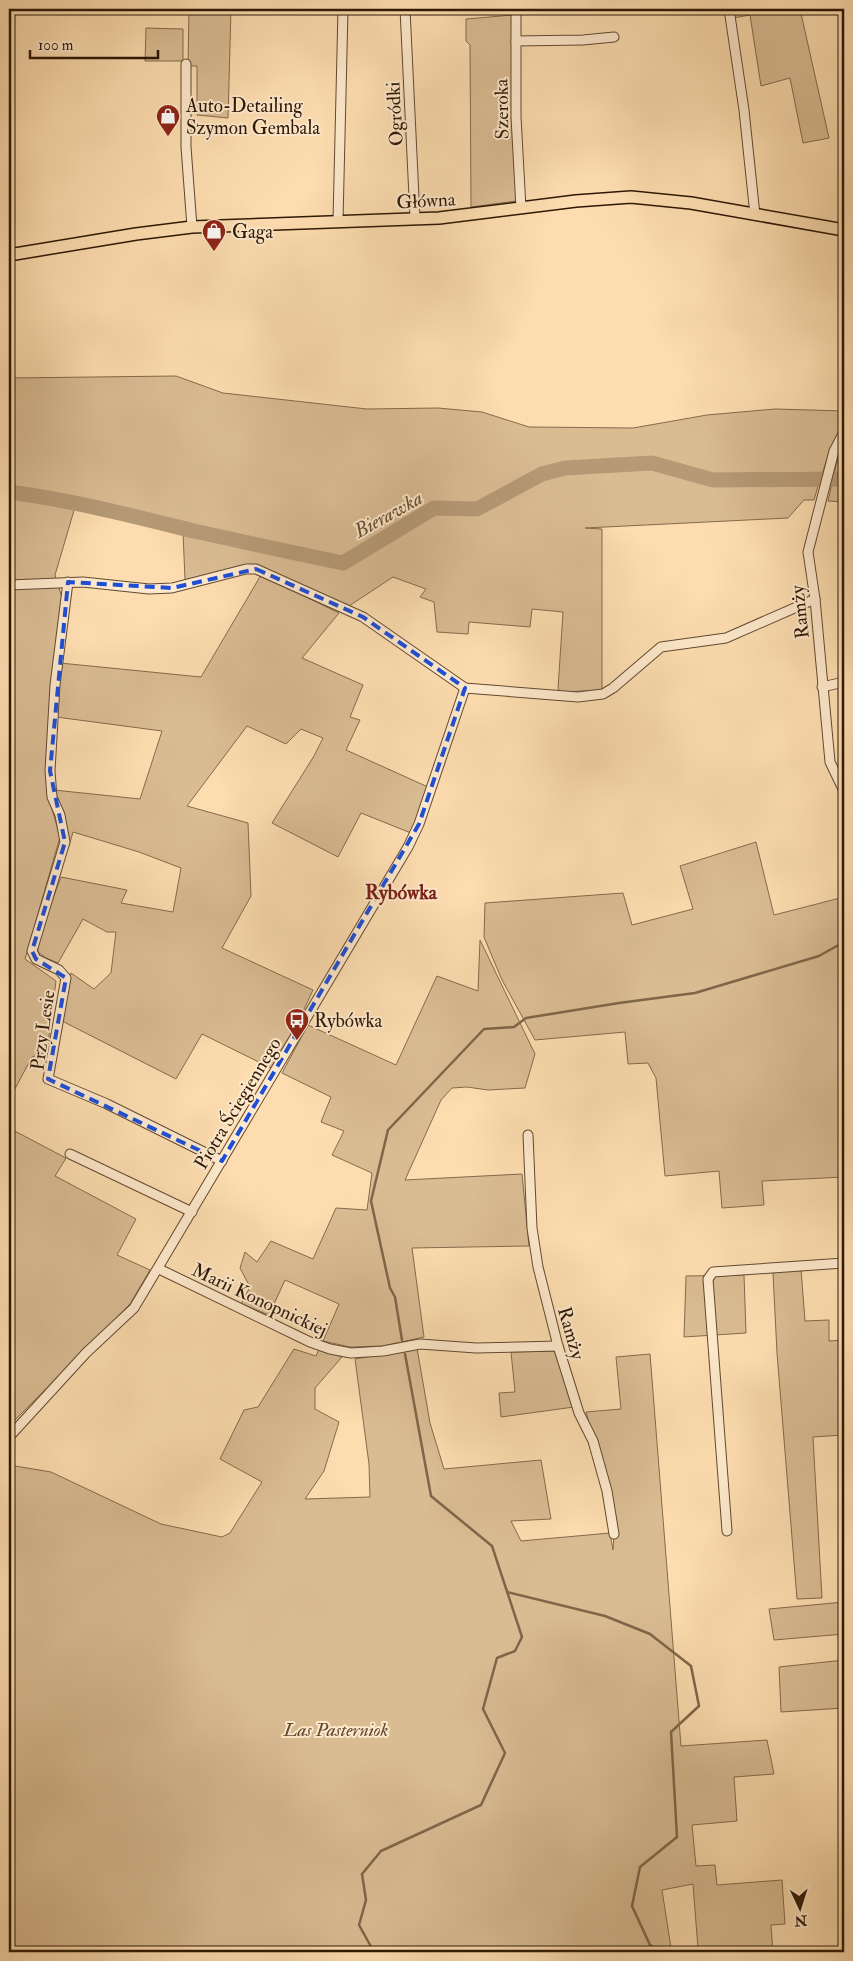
<svg xmlns="http://www.w3.org/2000/svg" width="853" height="1961" viewBox="0 0 853 1961" font-family="'IM FELL Double Pica',serif">
<rect width="100%" height="100%" fill="#fdddb0"/>
<filter id="stains"><feTurbulence type="fractalNoise" baseFrequency=".004" numOctaves="4"/><feColorMatrix values="0 0 0 0 .2 0 0 0 0 .09 0 0 0 0 .02 0 0 0 .5 -.17"/></filter>
<radialGradient id="worn" r=".72"><stop offset=".6" stop-color="#630" stop-opacity="0"/><stop offset="1" stop-color="#630" stop-opacity=".3"/></radialGradient>
<g fill="#dabc93" stroke="#846a4c" fill-rule="evenodd">
<polygon points="189,9 231,9 228,118 197,115 197,66 188,66"/>
<polygon points="731,9 800,9 829,138 803,143 790,78 761,86 750,15 733,18"/>
<polygon points="513,15 516,201 471,207 470,45 466,41 466,19"/>
<polygon points="146,28 183,29 183,61 145,61"/>
<polygon points="176,376 223,393 367,409 438,408 482,412 529,427 633,428 707,415 775,409 844,411 844,424 829,452 821,478 713,479 648,461 565,466 545,472 530,479 562,473 650,467 711,483 820,479 814,500 804,500 788,518 585,528 602,529 602,690 562,692 558,689 563,612 532,609 530,627 469,622 468,634 437,632 434,602 420,597 426,589 393,577 349,606 287,580 258,565 185,580 183,532 344,566 391,541 373,539 342,558 9,490 9,378"/>
<polygon points="844,443 844,502 828,501 839,453"/>
<polygon points="9,497 75,507 55,575 63,601 47,746 48,795 60,837 25,959 56,981 47,1052 32,1057 9,1100"/>
<polygon points="261,575 339,613 302,658 363,685 350,717 360,720 346,750 428,787 411,833 361,813 338,857 272,823 314,756 323,738 301,729 286,744 247,726 187,806 248,823 251,896 222,948 313,990 298,1022 271,1068 202,1034 176,1079 62,1021 71,973 94,989 111,973 116,932 107,932 83,919 58,963 46,958 38,952 38,938 61,877 127,890 121,903 173,912 181,868 139,852 73,832 69,846 54,790 140,799 162,731 56,717 60,663 201,677"/>
<polygon points="756,842 774,915 844,897 844,1177 762,1181 764,1205 722,1208 719,1171 665,1176 656,1078 648,1063 628,1064 625,1032 535,1040 502,980 484,937 485,903 623,893 632,925 693,909 680,866"/>
<polygon points="480,940 535,1054 525,1088 488,1090 467,1087 452,1088 441,1100 405,1180 522,1174 529,1246 412,1248 424,1337 383,1346 350,1347 323,1341 339,1304 285,1280 269,1315 241,1304 250,1287 240,1268 245,1252 257,1262 271,1241 313,1259 336,1208 367,1210 372,1173 332,1155 344,1131 321,1122 331,1097 282,1073 308,1025 396,1065 437,976 478,991"/>
<polygon points="9,1128 66,1158 55,1176 136,1219 117,1255 150,1270 130,1304 9,1426"/>
<polygon points="801,1269 805,1321 829,1320 829,1341 844,1340 844,1435 813,1437 822,1598 797,1599 777,1353 773,1273"/>
<polygon points="744,1275 746,1333 684,1337 686,1276"/>
<path d="M417,1348L430,1423L444,1469L541,1460L551,1519L511,1521L521,1541L610,1533L613,1550L615,1517L586,1412L621,1409L616,1357L650,1354L681,1746L767,1740L774,1774L734,1777L737,1821L692,1825L696,1866L715,1865L717,1885L782,1880L785,1924L771,1925L773,1952H9V1465L51,1472L161,1524L222,1537L230,1533L262,1482L220,1459L244,1410L258,1407L294,1349L316,1356L319,1349L342,1357L315,1388V1409L339,1422L324,1471L305,1499L370,1497L369,1464L355,1359ZM693,1884L698,1949L671,1948L662,1890Z"/>
<polygon points="555,1351 574,1407 501,1417 499,1393 515,1392 511,1352"/>
<polygon points="844,1602 844,1634 774,1640 769,1609"/>
<polygon points="844,1660 844,1708 781,1712 779,1667"/>
</g>
<g fill="none" stroke-linecap="round" stroke-linejoin="round">
<g stroke="#7f6649" stroke-width="2.5">
<polyline points="402,1340 395,1297 390,1288 371,1201 388,1130 484,1029 514,1027 526,1018 619,1003 695,993 819,956 844,942"/>
<polyline points="507,1592 605,1616 650,1634 691,1666 699,1706 671,1732 677,1837 640,1867 632,1906 650,1945 662,1952"/>
<polyline points="374,1952 359,1925 366,1900 362,1874 381,1851 481,1805 505,1753 483,1709 497,1658 515,1651 522,1637 492,1546 431,1496 405,1354"/>
</g>
<path stroke="#b69a76" stroke-width="15" d="M9,492C71,500 133,516 194,531C244,542 293,553 343,563L434,508L477,509L542,474L565,468L652,463L713,480L844,479"/>
<g stroke="#614930" stroke-width="11">
<g id="minor">
<polyline points="405,9 415,218"/>
<polyline points="516,9 516,117 521,208"/>
<polyline points="729,9 744,110 755,215"/>
<polyline points="516,41 583,40 614,37"/>
<polyline points="186,64 186,147 192,227"/>
<polyline points="338,221 343,9"/>
<polyline points="844,432 834,451 808,552 815,599 830,762 844,791"/>
<polyline points="68,582 55,685 50,771 52,797 60,815 65,842 32,951 36,959 59,970 66,978 48,1079 107,1104 222,1161"/>
<polyline points="9,585 83,582 149,589 172,588 246,569 256,569 363,617 465,688 578,697 603,694 613,688 661,647 726,638 815,599"/>
<polyline points="822,687 844,682"/>
<polyline points="528,1135 532,1228 538,1267 558,1346 579,1413 593,1441 607,1491 614,1534"/>
<polyline points="70,1154 192,1212"/>
<polyline points="159,1269 310,1342 330,1349 351,1353 383,1351 420,1344 476,1348 558,1346"/>
<polyline points="9,1437 86,1353 134,1308 408,847 419,824 465,688"/>
<polyline points="727,1531 708,1279 713,1272 844,1263"/>
</g>
</g>
<g stroke="#2d1805" stroke-width="14">
<polyline id="major" points="9,255 136,234 192,227 439,218 576,201 631,197 691,203 844,230"/>
</g>
<use href="#minor" stroke="#fee9cc" stroke-width="9"/>
<use href="#major" stroke="#fdddb0" stroke-width="11"/>
</g>
<path fill="none" stroke="#1d4ed8" stroke-width="4" stroke-dasharray="10 6" stroke-linejoin="round" d="M256,569L363,617L465,688L419,824L222,1161L48,1079L66,978L36,959L32,951L65,842L50,771L68,582L172,588Z"/>
<defs>
<g id="shop-pin" transform="scale(1.25)"><path d="M0 17L-7.5 6A9.5 9.5 0 1 1 7.5 6Z" fill="#8f2418" stroke="#fee9cc"/><path d="M-5-2.5h2.3a2.7 3.5 0 0 1 5.4 0H5L5.5 6h-11ZM-1.5-2.5h3a1.5 2.3 0 0 0-3 0Z" fill="#fff"/></g>
<g id="bus-pin" transform="scale(1.25)"><path d="M0 17L-7.5 6A9.5 9.5 0 1 1 7.5 6Z" fill="#8f2418" stroke="#fee9cc"/><path d="M-5-6H5V4H4V6H2V4H-2V6H-4V4H-5ZM-3.5-4V0h7V-4ZM-3.5 1.2v1.5H-2V1.2ZM2 1.2v1.5H3.5V1.2Z" fill="#fff"/></g>
</defs>
<g fill-rule="evenodd">
<use href="#shop-pin" x="168" y="116"/>
<use href="#shop-pin" x="214" y="231"/>
<use href="#bus-pin" x="297" y="1020"/>
</g>
<g text-anchor="middle" stroke-width="4" stroke-linejoin="round" paint-order="stroke">
<g font-size="19" fill="#2d1805" stroke="#fee9cc" text-anchor="start">
<text x="186" y="112">Auto-Detailing<tspan x="186" dy="22">Szymon Gembala</tspan></text>
<text x="232" y="238">Gaga</text>
<text x="314" y="1027">Rybówka</text>
</g>
<g font-size="19" fill="#2d1805" stroke="#fee9cc">
<text transform="translate(501 109) rotate(-91)" y="7">Szeroka</text>
<text transform="translate(394 114) rotate(-93)" y="7">Ogródki</text>
<text transform="translate(426 200) rotate(-3)" y="7">Główna</text>
<text transform="translate(799 612) rotate(-96)" y="7">Ramży</text>
<text transform="translate(42 1030) rotate(-82)" y="7">Przy Lesie</text>
<text transform="translate(237 1103) rotate(-59)" y="7">Piotra Ściegiennego</text>
<text transform="translate(260 1299) rotate(25)" y="7">Marii Konopnickiej</text>
<text transform="translate(572 1333) rotate(74)" y="7">Ramży</text>
</g>
<g font-size="19" font-style="italic" fill="#614930" stroke="#fee9cc">
<text x="336" y="1736">Las Pasterniok</text>
</g>
<g font-size="20" font-style="italic" fill="#644c32" stroke="#fee9cc">
<text transform="translate(388 514) rotate(-29)" y="7">Bierawka</text>
</g>
<g font-size="20" font-weight="bold" fill="#7a1f14" stroke="#fee9cc">
<text x="401" y="899">Rybówka</text>
</g>
</g>
<rect width="853" height="1961" fill="none" stroke="#fdddb0" stroke-width="30"/>
<rect x="10" y="10" width="833" height="1941" fill="none" stroke="#2d1805" stroke-width="2.5"/>
<rect x="15" y="15" width="823" height="1931" fill="none" stroke="#2d1805"/>
<g transform="translate(800 1908) rotate(176)" stroke="#fee9cc" stroke-width="4" paint-order="stroke">
<path d="M0-4L9 19L0 12L-9 19Z" fill="#2d1805"/>
<text y="-8" font-size="14" font-weight="bold" text-anchor="middle" fill="#2d1805">N</text>
</g>
<path d="M30 50v8h128v-8" fill="none" stroke="#2d1805" stroke-width="2.5"/>
<text x="38" y="50" font-size="15" fill="#2d1805" stroke="#fee9cc" stroke-width="4" paint-order="stroke">100 m</text>
<rect width="100%" height="100%" filter="url(#stains)"/>
<rect width="100%" height="100%" fill="url(#worn)"/>
</svg>
